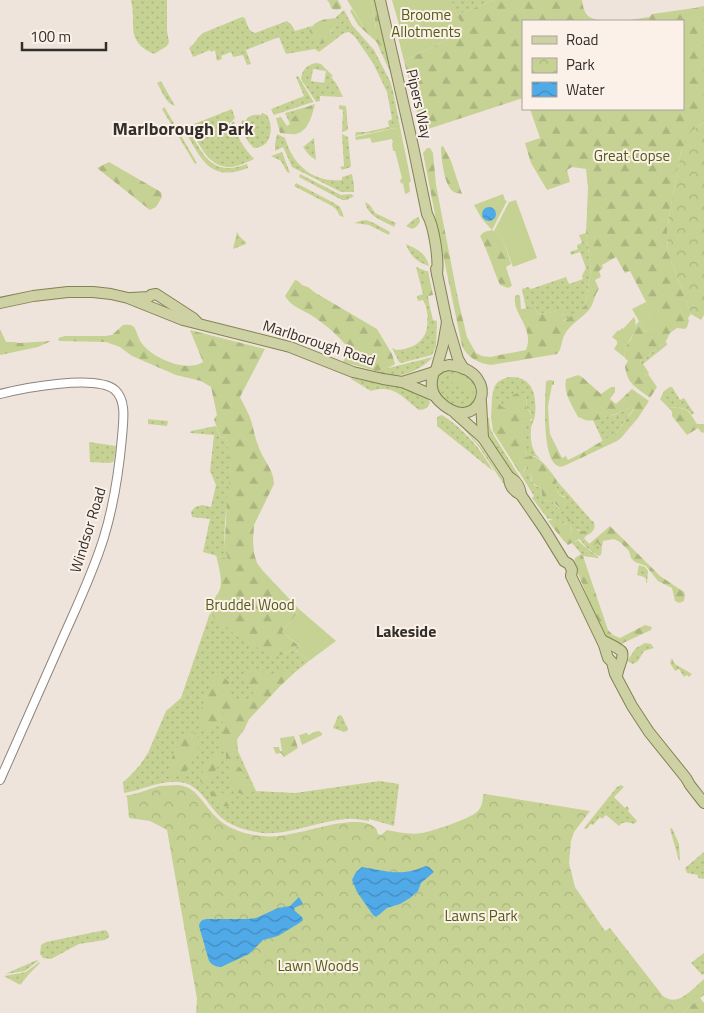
<svg xmlns="http://www.w3.org/2000/svg" width="704" height="1013" viewBox="0 0 704 1013" font-family="'Titillium Web',sans-serif">
<defs>
<pattern id="grass-dots" width="8" height="8" patternUnits="userSpaceOnUse" patternTransform="scale(1.25)"><rect width="8" height="8" fill="#c6d294"/><path d="M2 2h.1M6 6h.1" fill="none" stroke="#abb580" stroke-width="1.8" stroke-linecap="round"/></pattern>
<pattern id="forest-firs" width="22" height="20" patternUnits="userSpaceOnUse" patternTransform="scale(1.25)"><rect width="22" height="20" fill="#c6d294"/><path d="M5 1l3.5 6h-7zM16 11l3.5 6h-7z" fill="#abb580"/></pattern>
<pattern id="park-crowns" width="20" height="18" patternUnits="userSpaceOnUse" patternTransform="scale(1.25)"><rect width="20" height="18" fill="#c6d294"/><path d="M2 6a3 3 0 1 1 6 0M12 15a3 3 0 1 1 6 0" fill="none" stroke="#abb580"/></pattern>
<pattern id="water-waves" width="16" height="10" patternUnits="userSpaceOnUse" patternTransform="scale(1.25)"><rect width="16" height="10" fill="#50aae8"/><path d="M0 5q4-4 8 0t8 0" fill="none" stroke="#438bbc"/></pattern>
</defs>
<rect width="100%" height="100%" fill="#efe4db"/>
<g fill="url(#grass-dots)" fill-rule="evenodd">
<path d="M131,0H167V31L169,42L167,46L154,54C124,41 137,24 131,0Z"/>
<polygon points="451,0 494,0 457,15"/>
<path d="M344,10L352,25L374,50L390,81L393,91L400,127L355,136L356,132H366L389,127L388,121L392,119L387,92L373,63L355,37L349,32L344,33L319,52L315,49L286,54L279,37L246,50L251,64L247,65L243,55L233,57L231,52L221,56L222,59L217,61L215,50L211,52L210,50L193,57L189,48C195,44 197,37 203,33L242,17L245,18C247,24 248,31 255,33L287,21L291,24L295,31L312,26L309,30L330,36C332,27 337,27 336,17Z"/>
<polygon points="376,41 381,46 384,52 388,53 396,85"/>
<path d="M317,63L321,64L333,76L331,77L336,83L343,97L320,96V101L316,102L301,79C302,70 307,64 317,63ZM313,69L326,71L324,83L311,81Z"/>
<polygon points="298,76 313,101 313,102 274,115 271,109 304,96 296,77"/>
<path d="M161,81L175,106C166,104 162,91 157,83Z"/>
<polygon points="313,105 291,120 289,122 285,113"/>
<polygon points="339,105 346,106 348,129 346,131 342,132 343,110 339,109"/>
<polygon points="165,107 165,108 197,163 195,164 162,109"/>
<path d="M232,109L235,118L215,139H216L234,121C236,137 244,148 254,159C247,162 240,166 232,167C208,169 199,143 189,126Z"/>
<path d="M262,113L267,115C274,127 272,148 254,148C247,142 240,130 242,120L245,121C249,115 254,114 261,115Z"/>
<path d="M187,126C202,153 211,178 247,164L248,168C219,179 207,170 193,145C189,138 185,134 187,126Z"/>
<path d="M277,134L285,138C293,165 313,183 342,180V177L352,174L354,185V192H341L292,167L283,147L275,151V144Z"/>
<polygon points="342,134 348,137 351,167 342,170 340,167 344,166"/>
<polygon points="314,138 316,160 309,155 303,147"/>
<polygon points="282,152 290,173 287,172 281,161 271,156"/>
<polygon points="300,174 341,195 351,194 354,196 347,200 342,200 299,177"/>
<polygon points="296,183 334,203 340,207 344,217 340,216 336,209 332,206 294,186"/>
<path d="M365,202L370,205L375,213L396,223L394,227C382,220 368,217 365,202Z"/>
<polygon points="419,217 420,222 416,227 412,229 406,226 414,219"/>
<polygon points="366,220 374,223 390,232 389,235 369,225 354,223 360,221"/>
<polygon points="237,232 240,237 246,242 246,244 233,249"/>
<polygon points="586,233 591,269 585,306 572,316 563,321 561,321 561,316 564,313 558,310 549,313 538,314 535,308 526,309 522,289 528,287 531,289 566,277 569,284 583,279 582,276 586,268 580,252 571,255 570,252 578,249 577,245 582,243 579,235"/>
<path d="M406,244C417,249 426,253 429,266C417,262 410,256 406,244Z"/>
<path d="M416,267L426,271C424,282 427,285 428,296C429,304 431,312 433,320L437,321L436,346L432,355L401,363L399,362L392,348L395,349V350C415,350 430,338 427,318H428L426,306L423,300L418,301L417,296L423,294Z"/>
<polygon points="666,341 667,345 643,364 649,373 646,376 643,372 640,362"/>
<path d="M433,357C419,372 395,382 376,371Z"/>
<path d="M449,370C452,370 457,371 460,372C486,382 477,417 454,408C451,407 448,402 445,400C435,391 436,389 437,376L442,371Z"/>
<path d="M509,377C533,376 537,395 535,415C534,421 531,425 531,430C530,440 532,452 540,459L535,456H530L528,458L525,456L526,449L522,424L524,422L532,420L531,413L526,407C526,401 528,397 522,393L505,408C499,406 501,401 492,399C494,385 495,381 509,377Z"/>
<path d="M352,378L407,389L426,397L430,402C429,407 425,410 419,410C402,397 394,384 371,391L351,379Z"/>
<path d="M670,387H672L680,400L684,398L694,413L692,415C686,407 678,407 669,408L660,399L664,391Z"/>
<polygon points="632,407 634,408 617,432 603,442 593,420 614,415"/>
<path d="M442,415C463,428 482,450 493,471L437,426C438,421 434,417 442,415Z"/>
<polygon points="483,418 489,418 490,427 493,434 521,479 519,482 489,437 486,432"/>
<polygon points="148,419 168,421 167,426 148,424"/>
<path d="M216,426L220,437L226,438C228,448 231,459 231,469C230,490 219,541 228,558V559L203,552L210,519L192,517L191,512L195,507L202,505L211,507L216,485L210,471L214,435L190,433L191,431Z"/>
<polygon points="463,428 466,430 481,447 509,488 507,489 479,447"/>
<polygon points="89,442 116,446 114,461 110,463 90,462"/>
<path d="M527,465C531,469 531,476 531,481L534,485L541,488V495L544,500L553,502L559,509L565,497L559,495L556,487L557,481L592,521H593C597,528 593,531 588,535V534L576,529H573L570,534L571,521L569,518L565,525L557,519H548L532,498L534,496L521,475H522Z"/>
<polygon points="584,538 592,547 597,543 602,547 601,555 598,556 587,548 581,541"/>
<path d="M578,540C584,547 591,551 598,557V558L583,556L572,543Z"/>
<polygon points="639,565 645,567 648,571 647,583 646,583 646,579 644,577 637,575"/>
<path d="M210,613C225,629 243,640 262,649C267,652 272,655 277,655C285,655 293,650 298,645L300,646L296,651L309,661L294,673L280,686L249,719L244,730L237,739L238,751L256,791L295,793L380,781L399,784L394,826L369,819V821C361,820 353,818 346,819C318,821 291,835 262,833C249,831 233,827 223,819C207,806 200,782 177,782C158,781 142,790 124,793L123,782L128,778L140,765L148,753L166,711L181,698Z"/>
<polygon points="645,643 651,644 654,648 644,651 638,661 633,664 627,661 636,648"/>
<polygon points="672,658 675,664 692,674 689,677 687,675 684,677 679,669 675,671 670,663"/>
<polygon points="340,715 342,716 348,729 347,731 344,732 333,728 338,716"/>
<path d="M621,785L624,787L614,797L625,808L627,806L629,809L628,811L637,821L634,824C628,822 623,821 619,826L606,815L602,819L600,817L593,825L591,824L586,829L584,828L617,787Z"/>
<polygon points="672,828 679,844 680,860 679,861 670,829"/>
<polygon points="704,852 704,879 698,878 698,875 687,873 685,868"/>
<path d="M105,930C108,931 109,934 109,937L105,940L79,944L51,959L43,958L40,954L41,945L46,942Z"/>
<polygon points="704,953 704,974 702,975 691,963"/>
<polygon points="37,960 38,961 25,971 5,974"/>
<polygon points="39,962 40,963 29,974 20,985 4,976 26,972"/>
</g>
<g fill="url(#forest-firs)">
<path d="M327,0H338L342,8C338,10 335,10 331,8L330,4Z"/>
<polygon points="371,0 376,0 388,53 386,54 384,52 381,46 358,25 350,11 352,9 364,27 376,28"/>
<path d="M494,0H582C583,6 584,14 590,17C603,26 634,19 649,17L652,14L695,8L704,6V0V121L692,131L681,152L669,216L667,235L668,252L691,314L688,318L689,321L687,327L685,329L677,328L670,333L666,341L640,362L643,368V372L646,376L648,374L657,387L650,398C636,387 627,384 625,366L628,361L624,357L626,346L631,339L636,325L639,321L645,332L658,325L630,271L625,273L616,257L602,265L603,268L599,271L601,277L595,280L599,289C594,295 594,304 589,310C581,319 569,325 564,336C561,342 562,349 557,354L491,365C478,363 468,358 462,346L439,235L423,153L427,148H430L433,153L436,185L458,299L467,337L476,353L482,356L490,357L526,350C535,327 512,315 515,296L518,295L520,296L521,309L535,308L538,314L549,313L563,308L565,309V312L561,316L562,321H564L585,306L591,269L586,233L588,188L586,169L572,167L567,170L570,182L547,190L531,163L525,143L540,138L530,109H683V21H523V98L422,131L404,61L464,31L457,15Z"/>
<path d="M336,18L337,21L335,26L331,31L330,40L328,42L320,44L313,36L309,30C316,20 324,19 336,18Z"/>
<path d="M315,104C312,115 309,131 296,134C291,135 285,133 280,133L276,118L281,117L287,126L290,124L289,122C295,115 306,106 315,104Z"/>
<path d="M443,146L451,161L462,194C460,193 457,194 454,192C444,187 441,157 441,147Z"/>
<polygon points="109,162 161,192 162,197 156,207 150,210 97,168"/>
<path d="M492,230C504,235 507,252 511,264L506,267L512,286L508,288L500,285C493,269 488,252 480,236L484,232Z"/>
<polygon points="426,271 428,271 433,295 428,296 424,281"/>
<path d="M295,280L298,281L302,285L308,287L314,292L377,329L392,354L395,364L386,369L376,371L343,362L349,349C340,337 326,325 314,317C304,310 291,307 285,296Z"/>
<path d="M123,325C127,325 131,324 134,327C137,331 138,339 143,345C154,358 186,373 203,362L190,330L265,349L240,397C243,403 246,409 249,415C253,424 254,435 258,445C262,459 274,469 274,484L254,525L253,541L254,553L257,563L263,571L300,610L282,632L298,645C293,650 283,657 274,655C262,652 216,625 211,613C207,605 218,596 220,589C223,580 218,564 216,555L227,559L228,558L225,550V539L227,499L231,468L226,438L220,437L214,419L217,415L211,387L201,381L176,375L132,356L120,347L106,342L59,341L58,338L65,336H105L112,335Z"/>
<polygon points="0,329 6,342 14,342 19,343 51,341 38,347 0,355"/>
<path d="M456,373C465,376 471,384 473,393L469,395L452,383L449,377L451,374Z"/>
<path d="M578,375L582,377L601,394L611,387H615V392L610,399L616,404L632,389L649,401L638,418L621,438L617,441L564,466C560,467 559,467 556,465C542,455 545,398 546,381L551,380L554,381V385H552L548,406L549,424L550,434L562,458L566,456L568,460L582,453L617,432L634,409L632,407C621,412 597,423 585,420C585,420 579,417 578,417C572,405 563,393 566,379Z"/>
<path d="M520,392C528,394 526,401 526,407L533,417L529,421L524,422L522,424L527,444L525,456L528,458L529,456C532,456 535,456 537,458C543,461 554,475 557,481L556,487L559,495L567,499C568,504 566,507 562,510L553,502L544,500L542,499L541,488L532,483L531,475L528,466H526L522,475H521L493,431L491,417L492,399C500,400 499,406 505,408L513,395Z"/>
<path d="M669,408C686,407 688,409 697,424H704V433L701,432L698,428L687,435L672,416V412Z"/>
<polygon points="569,518 571,521 570,534 573,529 576,529 579,531 585,531 588,534 581,541 579,539 568,545 563,540 548,521 553,519 558,519 565,525"/>
<polygon points="610,526 660,576 684,592 685,595 684,601 679,603 675,601 672,588 658,581 646,566 635,562 631,558 629,551 620,542 614,539 603,541 602,547 597,543 592,547 589,544"/>
<polygon points="581,554 583,556 608,630 613,635 620,638 645,625 652,627 651,630 621,644 617,645 604,637 574,564 575,558"/>
<path d="M252,669H259L264,673L270,677L287,670L294,673L280,686L249,719L234,745V754L237,760L235,765L241,768L250,789V795L248,797L237,792L234,788L228,773L229,766L226,760V752L221,743L223,736L221,728L225,713H222L213,730C192,731 201,708 206,696C208,691 210,682 214,679C217,676 218,677 222,676L229,682C230,699 236,703 253,699L254,694L243,677L244,671Z"/>
<polygon points="319,731 322,733 322,735 302,745 299,735 307,733 308,735 311,734 314,732"/>
<path d="M194,732L197,734C198,738 199,743 198,747C196,756 189,766 185,774L171,777C170,754 173,752 187,735L190,733Z"/>
<polygon points="294,736 298,748 284,757 281,753 276,754 273,747 279,747 280,751 282,751 280,738"/>
<path d="M218,751C225,762 212,776 203,784L200,781L201,775L213,753Z"/>
<path d="M217,790L227,795L231,799V805C222,810 211,801 210,792Z"/>
<polygon points="700,998 704,1003 704,1013 683,1013 683,1012"/>
</g>
<g fill="url(#park-crowns)">
<polygon points="704,121 704,315 701,320 691,314 668,252 667,235 669,216 681,152 687,138 692,131"/>
<path d="M178,785C196,786 203,804 215,816C227,829 246,835 263,836C272,837 282,836 290,834C312,831 358,813 376,828L378,834L381,835L387,830C398,832 410,835 422,833C433,831 469,819 477,812C482,807 483,801 483,794H485L590,811L574,832L571,841L569,863L575,887L605,931L610,928L663,996C678,1008 693,988 704,979V995L683,1012V1013H196L197,999L167,830L150,821L129,818L127,797L125,796L138,793L159,786Z"/>
</g>
<g fill="#c6d294" fill-rule="evenodd">
<polygon points="347,0 371,0 376,29 370,32 364,27"/>
<polygon points="392,0 451,0 464,31 404,61 396,29 400,28"/>
<polygon points="400,127 411,181 409,183 410,191 408,193 405,194 403,183 401,184 400,180 402,178 395,151 393,151 392,143 393,143 392,139 372,143 370,138 356,140 355,137"/>
<path d="M503,194L505,200L507,201L492,230L482,219L474,205ZM490,208L494,209V219L490,221L486,220L483,212L486,209Z"/>
<path d="M516,200L537,258L513,267C508,255 505,238 494,231L509,202Z"/>
<polygon points="646,302 659,325 645,332 632,309"/>
<path d="M634,317C639,326 632,336 627,345C625,348 625,353 624,357L614,349L617,344V341L612,337L618,330L619,331L622,328L623,329Z"/>
<polygon points="300,610 336,641 309,661 296,651 300,646 282,632"/>
</g>
<g fill="url(#water-waves)">
<circle cx="489" cy="214" r="7"/>
<path d="M426,866L429,867L434,872L421,883L418,891L410,898L400,904L387,908L380,914L376,917L373,915L357,892L352,880L356,872L362,867C388,871 400,877 426,866Z"/>
<path d="M299,897L303,904L294,908L295,911L302,917L303,920L301,922L278,936L263,940L249,954L221,967C216,967 212,965 209,961L199,926C200,921 202,920 206,919H248L256,918L278,908L290,906Z"/>
</g>
<g fill="none" stroke-linecap="round" stroke-linejoin="round">
<g stroke="#8e847c" stroke-width="10">
<path id="minor" d="M0,394C24,388 96,374 115,390C127,401 123,422 122,437C119,471 114,504 104,537C93,573 76,608 61,642C41,688 20,734 0,780"/>
</g>
<g stroke="#818451" stroke-width="12">
<g id="major">
<path d="M380,0L413,146L427,214C434,226 439,259 437,274"/>
<polyline points="436,269 447,322 458,359 464,369"/>
<polyline points="131,298 149,297 151,295 156,294 193,318 197,322"/>
<polyline points="0,303 33,296 68,292 93,292 111,294 128,298 183,320 290,347 353,372 383,379 402,382 435,396"/>
<path d="M449,365C507,371 478,440 439,401C431,393 430,383 434,372L441,367Z"/>
<polyline points="436,370 443,345 447,322"/>
<polyline points="402,382 434,372"/>
<polyline points="481,402 483,438"/>
<path d="M455,413L483,438L509,477C517,481 520,486 521,495L545,530L564,561L569,564L572,570L571,576L604,645L608,658L612,662L615,674L632,706L649,732L686,778L690,785L704,803"/>
<path d="M509,477C509,486 513,491 521,495"/>
<path d="M602,640C607,643 615,646 620,650C627,654 617,668 617,677"/>
</g>
</g>
<use href="#minor" stroke="#fff" stroke-width="8"/>
<use href="#major" stroke="#cdd1a3" stroke-width="10"/>
</g>
<g text-anchor="middle" stroke-width="4" stroke-linejoin="round" paint-order="stroke">
<g font-size="15" fill="#535c15" stroke="#fcf1e8">
<text x="426" y="20">Broome<tspan x="426" dy="17">Allotments</tspan></text>
<text x="632" y="161">Great Copse</text>
<text x="250" y="610">Bruddel Wood</text>
<text x="481" y="921">Lawns Park</text>
<text x="318" y="971">Lawn Woods</text>
</g>
<g font-size="15" fill="#322e2b" stroke="#fcf1e8">
<text transform="translate(419 104) rotate(77)" y="5">Pipers Way</text>
<text transform="translate(319 343) rotate(18)" y="5">Marlborough Road</text>
<text transform="translate(88 530) rotate(-73)" y="5">Windsor Road</text>
</g>
<g font-size="16" font-weight="bold" fill="#322e2b" stroke="#fcf1e8">
<text x="406" y="637">Lakeside</text>
</g>
<g font-size="18" font-weight="bold" fill="#322e2b" stroke="#fcf1e8">
<text x="183" y="135">Marlborough Park</text>
</g>
</g>
<rect x="522" y="20" width="162" height="90" fill="#fcf1e8" stroke="#aba39c"/>
<rect x="532" y="36" width="25" height="8" fill="#cdd1a3" stroke="#aba39c"/>
<text x="566" y="45" font-size="15" fill="#322e2b">Road</text>
<rect x="532" y="58" width="25" height="15" fill="url(#park-crowns)" stroke="#aba39c"/>
<text x="566" y="70" font-size="15" fill="#322e2b">Park</text>
<rect x="532" y="82" width="25" height="15" fill="url(#water-waves)" stroke="#aba39c"/>
<text x="566" y="95" font-size="15" fill="#322e2b">Water</text>
<path d="M22 42v8h84v-8" fill="none" stroke="#322e2b" stroke-width="2.5"/>
<text x="30" y="42" font-size="15" fill="#322e2b" stroke="#fcf1e8" stroke-width="4" paint-order="stroke">100 m</text>
</svg>
